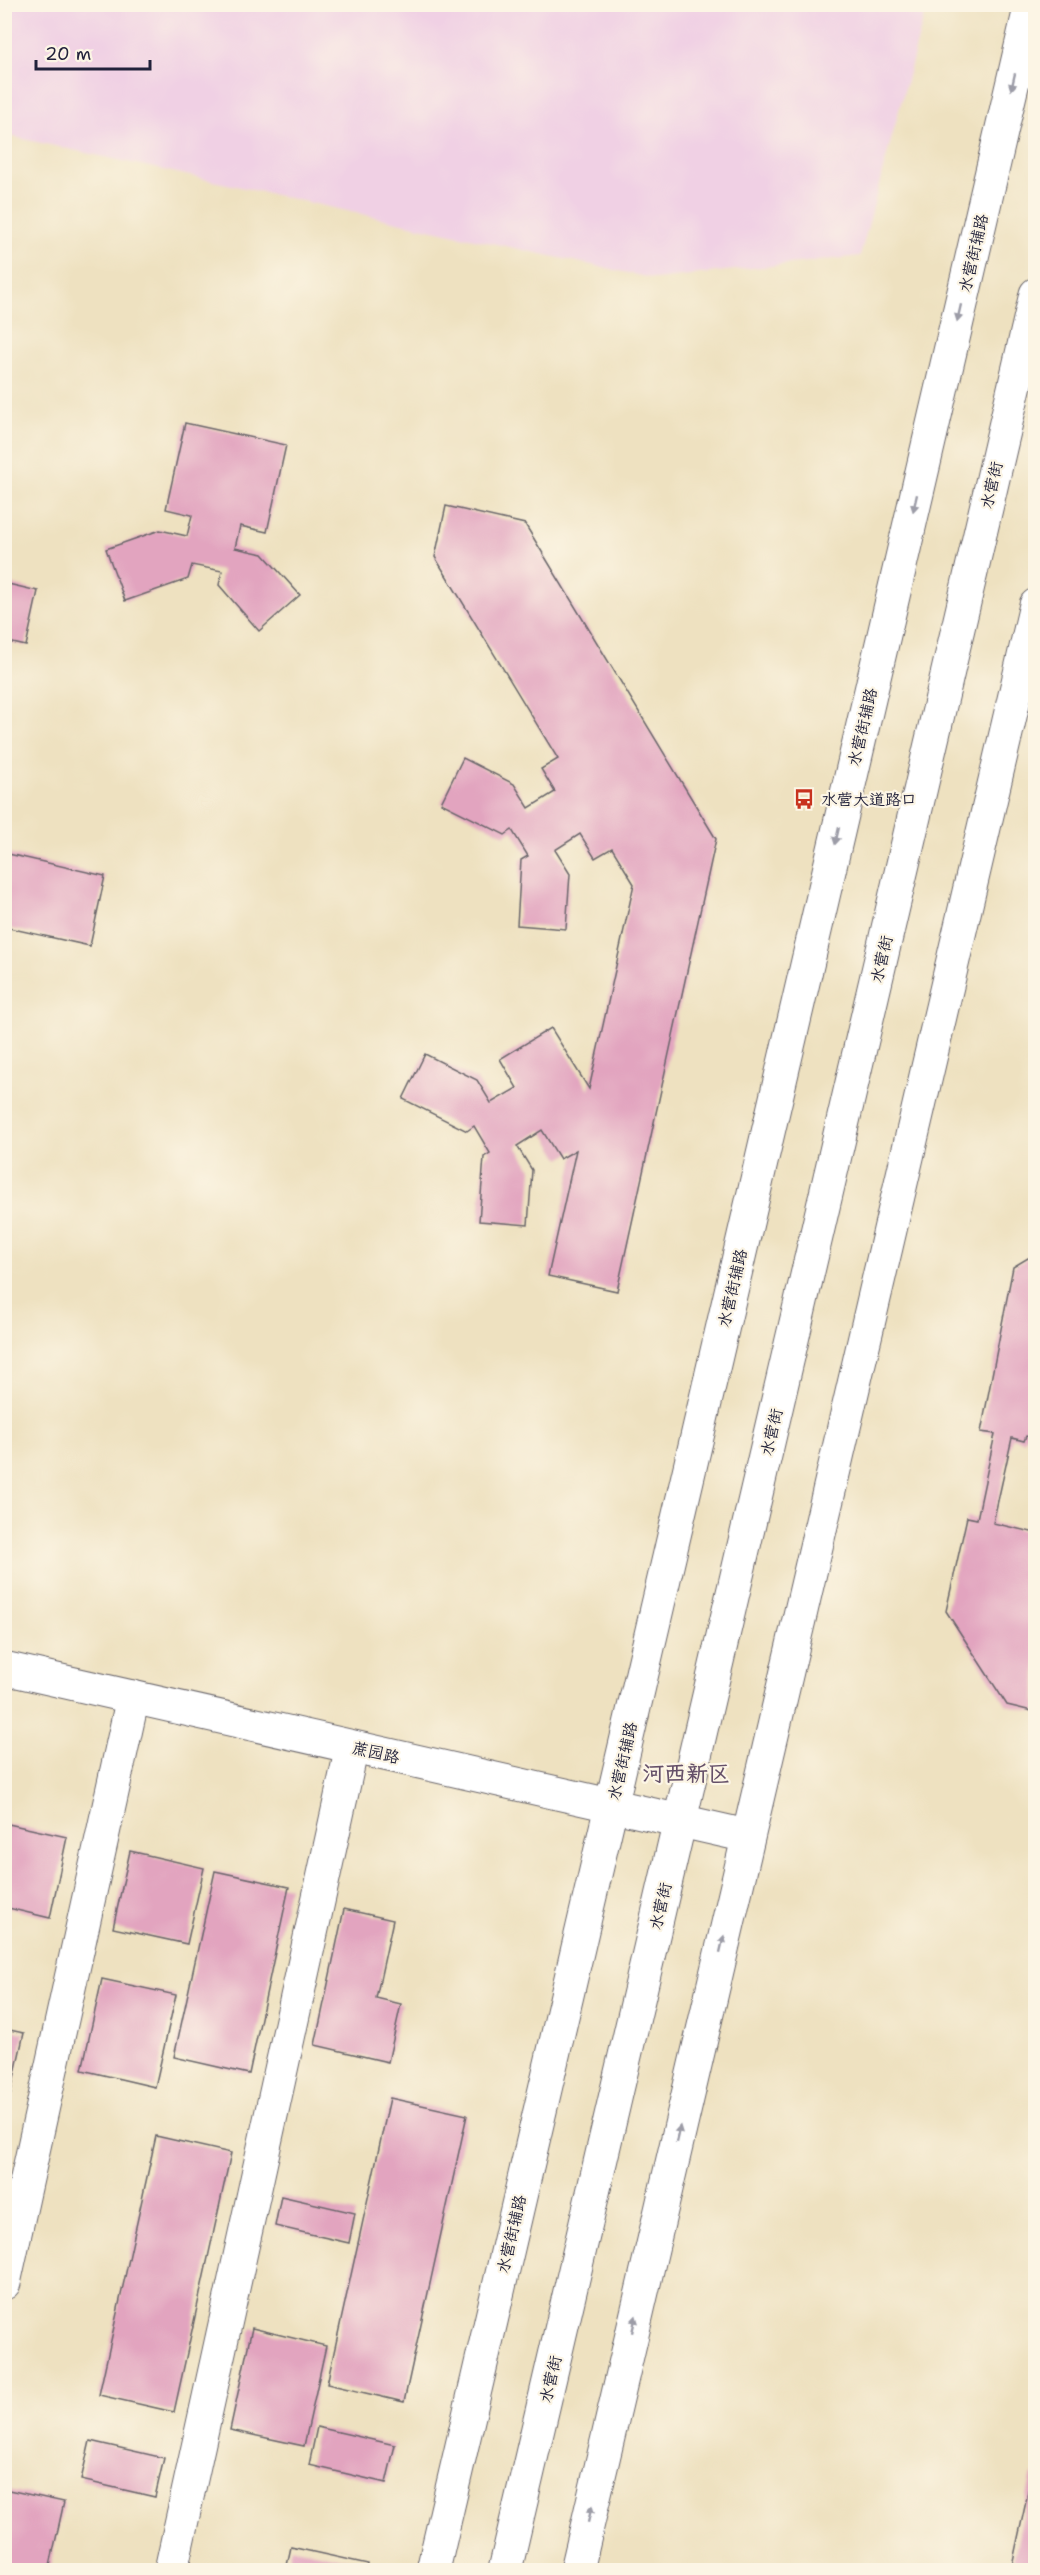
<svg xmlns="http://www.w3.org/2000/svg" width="1040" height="2575" viewBox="0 0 1040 2575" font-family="'Shantell Sans','LXGW WenKai TC',sans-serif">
<rect width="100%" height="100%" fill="#fcf5e5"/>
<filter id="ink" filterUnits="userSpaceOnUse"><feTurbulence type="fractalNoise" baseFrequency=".0167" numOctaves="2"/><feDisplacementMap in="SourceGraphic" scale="12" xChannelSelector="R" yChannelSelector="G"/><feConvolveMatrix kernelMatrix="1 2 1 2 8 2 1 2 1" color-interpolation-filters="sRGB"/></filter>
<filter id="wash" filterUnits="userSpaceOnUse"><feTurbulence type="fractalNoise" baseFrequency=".008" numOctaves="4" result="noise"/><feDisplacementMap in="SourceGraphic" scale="24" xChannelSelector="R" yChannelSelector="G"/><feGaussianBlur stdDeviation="1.35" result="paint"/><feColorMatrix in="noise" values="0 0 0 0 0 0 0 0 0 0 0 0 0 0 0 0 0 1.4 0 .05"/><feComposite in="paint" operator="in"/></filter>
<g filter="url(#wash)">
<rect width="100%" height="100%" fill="#eee1c0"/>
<polygon fill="#f0d0e4" points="5,4 927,4 927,5 860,256 655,279 5,135"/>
<g id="blocks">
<g fill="#e2a4bf">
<polygon points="185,423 286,445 267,532 240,526 235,548 263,554 300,595 259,631 219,585 222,571 192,565 188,579 125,601 106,549 160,530 187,536 192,515 166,509"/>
<polygon points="446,506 525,524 716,839 617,1291 548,1276 576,1150 560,1159 542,1130 517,1146 532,1170 528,1225 479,1221 484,1157 490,1153 474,1126 467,1131 403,1099 425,1054 477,1080 491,1103 517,1088 500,1059 551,1028 589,1089 634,884 612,848 595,858 580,834 555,850 570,874 566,929 517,925 521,860 528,856 512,830 505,835 441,803 463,758 514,784 529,808 555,792 541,769 558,759 435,557"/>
<polygon points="4,583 38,591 26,646 4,641"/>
<polygon points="4,853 105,876 90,946 4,927"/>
<polygon points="1028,1258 1036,1259 1036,1438 1026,1436 1024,1441 1012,1438 993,1523 1036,1533 1036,1712 1007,1705 946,1611 967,1517 977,1519 995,1434 981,1432 1013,1267"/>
<polygon points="4,1823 67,1837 50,1918 4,1907"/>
<polygon points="130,1851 204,1868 187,1944 113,1928"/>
<polygon points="215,1871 289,1887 249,2074 174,2057"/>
<polygon points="344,1909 393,1920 376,1998 401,2004 388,2062 315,2045"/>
<polygon points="102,1979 176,1995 155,2087 82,2070"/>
<polygon points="5,2029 24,2033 5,2118"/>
<polygon points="390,2098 467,2115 404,2402 327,2384"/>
<polygon points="156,2136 231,2153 174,2412 99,2395"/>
<polygon points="281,2196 355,2213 349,2243 275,2226"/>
<polygon points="252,2328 326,2346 304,2446 230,2430"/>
<polygon points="317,2427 395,2445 386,2483 309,2465"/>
<polygon points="90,2441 164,2458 155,2497 81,2480"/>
<polygon points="1032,2474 1036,2475 1036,2570 1011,2570"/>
<polygon points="4,2489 64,2502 49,2570 4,2570"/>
<polygon points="291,2547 368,2564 367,2570 286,2570"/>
</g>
</g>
</g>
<g filter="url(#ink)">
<use href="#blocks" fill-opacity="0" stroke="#69656a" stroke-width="1.5"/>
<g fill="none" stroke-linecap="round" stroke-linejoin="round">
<g stroke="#69656a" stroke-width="35">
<g id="minor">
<polyline points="4,1668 747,1836"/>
<polyline points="4,2283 133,1697"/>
<polyline points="171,2570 352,1747"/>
<polyline points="433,2570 1031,4"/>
<polyline points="505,2570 1036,294"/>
<polyline points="577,2570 1036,605"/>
</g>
</g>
<use href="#minor" stroke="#fff" stroke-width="33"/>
</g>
<defs><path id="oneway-solid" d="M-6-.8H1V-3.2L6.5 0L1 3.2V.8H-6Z" transform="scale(1.5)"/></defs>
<g fill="#9c9ca7">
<use href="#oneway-solid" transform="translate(1013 82) rotate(103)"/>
<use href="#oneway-solid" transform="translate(959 313) rotate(103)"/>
<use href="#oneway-solid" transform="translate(915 503) rotate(103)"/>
<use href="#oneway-solid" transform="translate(837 836) rotate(103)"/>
<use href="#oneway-solid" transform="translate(722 1944) rotate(-77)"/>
<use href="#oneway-solid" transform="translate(678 2134) rotate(-77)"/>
<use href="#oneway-solid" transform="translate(634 2324) rotate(-77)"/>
<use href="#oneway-solid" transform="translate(590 2514) rotate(-77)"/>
</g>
</g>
<defs>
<g id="bus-bare" transform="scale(1.62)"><path d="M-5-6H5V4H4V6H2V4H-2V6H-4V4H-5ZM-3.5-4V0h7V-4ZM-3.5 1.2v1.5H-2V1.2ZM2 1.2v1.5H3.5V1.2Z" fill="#c8321e" stroke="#fcf5e5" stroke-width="2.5" paint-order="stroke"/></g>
</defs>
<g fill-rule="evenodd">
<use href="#bus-bare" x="804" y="799"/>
</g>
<g text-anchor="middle" stroke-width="4.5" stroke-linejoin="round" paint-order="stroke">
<g font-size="16" fill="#22223b" stroke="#fcf5e5">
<text transform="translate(973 253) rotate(-77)" y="6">水营街辅路</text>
<text transform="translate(991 485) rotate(-77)" y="6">水营街</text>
<text transform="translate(862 727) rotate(-77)" y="6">水营街辅路</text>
<text transform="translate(881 959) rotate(-77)" y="6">水营街</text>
<text transform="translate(732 1288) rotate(-77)" y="6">水营街辅路</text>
<text transform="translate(771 1432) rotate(-77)" y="6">水营街</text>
<text transform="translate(376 1752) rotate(13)" y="6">蔗园路</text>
<text transform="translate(622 1761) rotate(-77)" y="6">水营街辅路</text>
<text transform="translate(660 1906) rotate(-77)" y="6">水营街</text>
<text transform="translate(511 2234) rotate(-77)" y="6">水营街辅路</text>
<text transform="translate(550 2379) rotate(-77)" y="6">水营街</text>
</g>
<g font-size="16" fill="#22223b" stroke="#fcf5e5" text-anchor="start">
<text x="821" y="805">水营大道路口</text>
</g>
<g font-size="22" font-weight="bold" fill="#655069" stroke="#fcf5e5">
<text x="686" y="1781">河西新区</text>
</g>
</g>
<rect width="1040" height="2575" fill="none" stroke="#fcf5e5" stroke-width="24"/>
<path d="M36 60v9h114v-9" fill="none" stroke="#22223b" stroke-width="3"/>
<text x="45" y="60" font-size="18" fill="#22223b" stroke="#fcf5e5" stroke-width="4.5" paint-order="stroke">20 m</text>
</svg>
